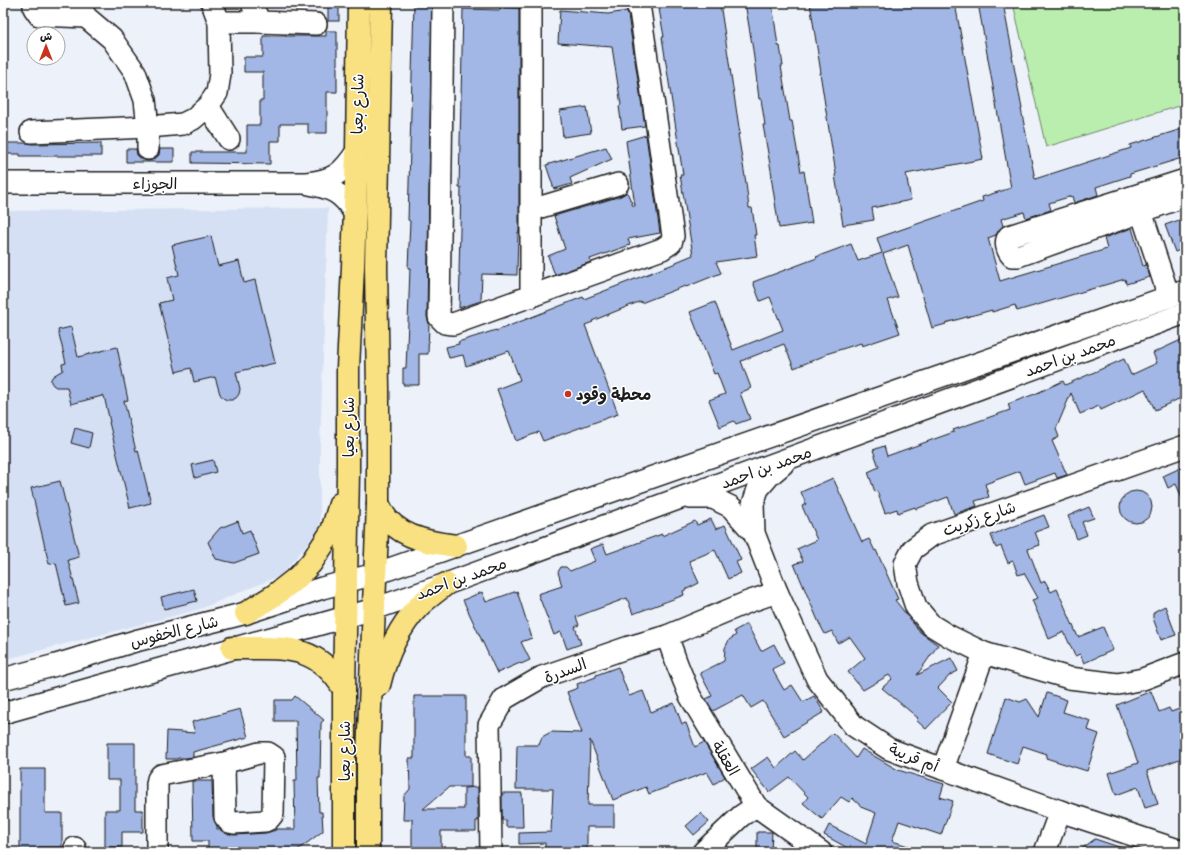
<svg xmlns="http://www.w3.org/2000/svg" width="1188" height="855" viewBox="0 0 1188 855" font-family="'Indie Flower','Playpen Sans Arabic',sans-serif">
<rect width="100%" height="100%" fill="#ecf1fa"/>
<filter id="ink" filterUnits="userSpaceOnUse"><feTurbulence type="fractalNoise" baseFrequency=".025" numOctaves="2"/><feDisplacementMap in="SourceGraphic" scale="8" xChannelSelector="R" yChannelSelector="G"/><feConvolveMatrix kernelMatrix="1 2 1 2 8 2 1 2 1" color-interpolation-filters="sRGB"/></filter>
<g filter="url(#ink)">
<polygon fill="#d6e0f4" points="328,208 320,446 320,529 281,575 200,609 3,660 3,211"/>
<polygon fill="#baeeaf" stroke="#6b8566" points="1013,3 1185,3 1185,104 1046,147"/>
<g fill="#a2b7e5" stroke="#1c1c1c">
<rect x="328" y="3" width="11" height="18"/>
<polygon points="414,3 432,3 427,317 429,323 428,354 419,354 419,385 403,385 403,368 406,368 408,322 410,268 408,268 410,221 408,220"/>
<polygon points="658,3 720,3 740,134 738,134 746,183 749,208 752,208 756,235 754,235 757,256 716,262 721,273 686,287 685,286 641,303 641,301 592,321 593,322 585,325 618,414 543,441 539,432 516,441 497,389 520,380 509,351 466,366 463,355 449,358 446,347 459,344 458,342 496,330 496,331 583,297 584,299 676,263 676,262 693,255 680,175 683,175 662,37 664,37"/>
<polygon points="745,3 772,3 778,46 780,46 783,66 781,66 790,121 792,121 801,172 804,171 812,223 779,228 771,176 772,176 763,125 765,125 761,99 759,99 753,50"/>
<polygon points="810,3 955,3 983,159 906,174 911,200 872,208 874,220 843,225 835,175 836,174 820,73 821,73"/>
<polygon points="978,3 1003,3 1013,56 1012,56 1022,109 1021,109 1035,179 1131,148 1130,145 1185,128 1185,155 1181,156 1182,158 1130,174 1130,176 1096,187 1098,195 1074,203 1072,196 1049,203 1051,210 1026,218 1024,212 1001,219 1003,226 999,230 996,235 988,238 1000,281 1107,249 1104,238 1132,228 1143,266 1146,265 1150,277 1126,284 1125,279 1017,311 1015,305 992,312 992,310 945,323 946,324 932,328 908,245 883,254 898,297 888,300 900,333 862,346 861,343 826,354 826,355 794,368 784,344 741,361 751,388 740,393 750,419 736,424 734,421 720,427 709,400 725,394 717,373 714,374 690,312 715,302 733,350 783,330 770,297 760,301 753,282 817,258 816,257 851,244 858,261 882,253 877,238 983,201 982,197 1011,188"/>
<polygon points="500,7 519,8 519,232 518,232 517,275 482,274 481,301 459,308 460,273 459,273 461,187 459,187 463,9 500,10"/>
<polygon points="560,10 608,14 627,11 628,15 645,126 622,129 619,106 621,105 612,47 558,43"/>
<polygon points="326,31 337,31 337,92 327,92 327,133 308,133 308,124 280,124 280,141 270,141 270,164 192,163 192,152 247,152 247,125 260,125 260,100 263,100 263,72 244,72 244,57 263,57 263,36 326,36"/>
<polygon points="587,107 591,133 563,137 560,111"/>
<polygon points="646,135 660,233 628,239 630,245 590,259 591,262 555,275 548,256 565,249 554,216 621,196 627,192 633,206 635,206 626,141"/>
<polygon points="3,143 26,143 32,144 101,143 101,156 20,156 20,154 3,154"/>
<polygon points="606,147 612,159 570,178 572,184 554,189 546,165"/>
<polygon points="126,149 136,149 137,155 142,159 148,161 154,159 159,155 160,149 174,149 174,162 126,162"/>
<polygon points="1185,218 1185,248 1175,252 1165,225"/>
<polygon points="211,236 218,266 239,261 244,283 255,280 275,363 236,372 240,389 239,394 236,398 232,400 227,400 223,398 220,394 215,377 194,382 191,368 176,372 159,303 172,300 167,278 179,275 172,245"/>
<polygon points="71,327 78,357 117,347 128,400 124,401 136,451 138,450 151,503 130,508 109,422 110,422 104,396 102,395 102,396 71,404 67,387 56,387 53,385 51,382 51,379 53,376 63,370 62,364 66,363 58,330"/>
<polygon points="1181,340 1185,348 1185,396 1155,410 1145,389 1101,410 1099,406 1080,414 1071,393 1056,429 1059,437 1052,441 1067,475 1057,478 1055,473 1025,484 1020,471 985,484 989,497 975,501 977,506 954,514 948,497 916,509 915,507 898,513 897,509 885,513 877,491 875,492 868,472 879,467 873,450 884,446 887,456 954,432 953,430 1010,410 1008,404 1035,394 1063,381 1065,385 1124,359 1131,375 1157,363 1153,353"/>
<polygon points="75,428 92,433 89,448 71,443"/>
<polygon points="213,460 216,472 195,478 192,465"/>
<polygon points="1185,466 1185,505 1176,484 1168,488 1163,476"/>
<polygon points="833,478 862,542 869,539 875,551 876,550 898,599 895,600 920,632 938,645 917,675 951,658 958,671 950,675 938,688 952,702 926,729 916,720 918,718 882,688 892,679 889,675 863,690 848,672 865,658 850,637 838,643 832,631 825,634 819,623 794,564 803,561 797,549 817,540 802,506 806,504 801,492"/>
<polygon points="60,481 79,557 68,560 79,603 66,606 56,563 49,564 31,488"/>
<circle cx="1136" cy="507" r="16"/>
<polygon points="1089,507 1094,518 1082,522 1087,535 1077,539 1068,516"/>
<polygon points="1044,515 1049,527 1035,532 1040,545 1028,549 1041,583 1045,581 1051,592 1057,589 1078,637 1103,627 1113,650 1084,663 1080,654 1075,656 1064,632 1049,639 1032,600 1038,598 1024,573 1018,575 1013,561 1008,563 1001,546 996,548 991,535"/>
<polygon points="711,519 716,529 725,525 741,560 736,562 741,573 728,579 715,550 689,561 699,583 683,591 684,595 633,614 627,598 576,617 579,625 575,627 581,644 567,649 561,632 554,635 538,594 562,586 558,572 561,567 566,567 570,571 595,561 590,549 603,544 607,554 662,534 662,536 695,521 697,525"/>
<polygon points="238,521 242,533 250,530 259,554 234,563 216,559 208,542 220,528"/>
<polygon points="194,589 197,601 164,609 161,597"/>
<polygon points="517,591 532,638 521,642 530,660 521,664 520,663 497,673 463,600 482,592 486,602"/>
<polygon points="1165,606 1176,635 1161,640 1153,618 1153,614 1155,611"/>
<polygon points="747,624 761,651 774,644 784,663 772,669 784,690 792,685 803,702 814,696 824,712 784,736 763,701 751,708 743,695 713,711 706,699 712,696 700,673 724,661 725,648 729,640 736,635 734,631"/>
<polygon points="618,667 629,696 643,691 651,712 674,703 682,724 686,723 695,747 704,742 725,777 714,784 707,772 649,794 646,787 613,800 590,740 588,805 614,805 614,827 587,827 587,852 545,852 545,843 519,844 519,833 551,832 553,789 516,789 517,745 539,745 542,737 551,732 582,733 567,692 578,688 577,684 596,677 596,675"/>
<polygon points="1151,691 1159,712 1169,708 1171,712 1182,708 1185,717 1185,757 1147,771 1158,804 1145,808 1138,787 1116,795 1109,773 1138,763 1117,705"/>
<polygon points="1047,693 1067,700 1063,712 1091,721 1088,730 1099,734 1087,771 1046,758 1047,754 1023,746 1017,764 988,754 1006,697 1020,702 1027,699 1039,717"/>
<polygon points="295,696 324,720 321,723 320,778 318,778 319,812 322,812 323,831 295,852 208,852 208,841 193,841 192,781 212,781 213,817 217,826 217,829 219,829 227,834 235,835 266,833 276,830 276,829 295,829 294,781 297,781 296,721 275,721 275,700 292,700"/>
<polygon points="414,696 466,696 466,756 471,756 471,787 449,787 423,809 464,809 464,788 478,787 478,821 476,821 476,831 441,831 441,848 412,849 412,818 410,820 403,820 404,796 410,789 409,758 414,758"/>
<polygon points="240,709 248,737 193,752 193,757 186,758 178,758 177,759 166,759 167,731 195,733 192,722"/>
<polygon points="833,733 856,758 862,749 898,770 944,784 940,797 953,801 941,835 899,821 892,841 918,849 917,852 855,852 824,835 829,825 866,844 876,813 863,808 852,798 849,802 841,797 822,819 803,803 808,797 789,777 769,792 751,769 768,757 776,768 795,751 803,760"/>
<polygon points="107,743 135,743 135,810 143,810 143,832 122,832 122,847 105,847 105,810 120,810 120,780 107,780"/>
<polygon points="20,769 45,769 45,813 62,813 62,847 39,847 39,850 20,850"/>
<polygon points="502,793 522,793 523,827 506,827 506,820 502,820"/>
<polygon points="701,813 709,822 694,835 686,826"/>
<polygon points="757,832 772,832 771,852 757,852"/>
<polygon points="1095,839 1128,850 1128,852 1077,852"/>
</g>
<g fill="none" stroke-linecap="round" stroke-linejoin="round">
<g stroke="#1c1c1c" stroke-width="24">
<g id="minor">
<polyline points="34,3 34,8 39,15 86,17"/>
<polyline points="79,3 86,17 112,39 135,72 145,100 148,127 148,149"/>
<polyline points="212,3 219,22 259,22 316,24"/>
<polyline points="252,3 259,22"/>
<polyline points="444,3 443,9 439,317 445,323 453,324 662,249 671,243 673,236 640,11 636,3"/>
<polyline points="531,3 531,297"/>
<polyline points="208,106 229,139"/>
<polyline points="31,132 148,127 183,124 193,119 208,106 217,93 220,74 219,22"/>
<path d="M1185,180L1009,236C1004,242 1007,251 1012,256H1018L1185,196"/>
<path d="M3,183H306C334,180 342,174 357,151"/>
<path d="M309,184C331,188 343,193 354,213"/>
<polyline points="1137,199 1169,297"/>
<polyline points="531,210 618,184"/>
<polyline points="1185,446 932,535 913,549 905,564 908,583 916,607 931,625 949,636 984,653 1069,678 1094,681 1118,684 1143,679 1185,663"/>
<polyline points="783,464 770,475 758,489 753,504 754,533 777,592 817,679 854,726 889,749 943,769 1060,811 1184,852"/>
<polyline points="690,498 713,498 731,507 754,533"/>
<polyline points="667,636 677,664 690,696 756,806 821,852"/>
<polyline points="3,679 56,665 135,641 246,613 322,588 375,574 1185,291"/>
<polyline points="3,713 328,622 374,609 446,584 1185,313"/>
<polyline points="943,769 984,653"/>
<polyline points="75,848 75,852"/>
<polyline points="157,852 157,784 158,779 161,775 224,763 259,753 268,753 274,757 273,814 269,819 265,821 234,823 229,822 225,817 224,763"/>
<polyline points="491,852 489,725 504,699 542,677 629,647 667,636 748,602 777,592"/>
<polyline points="703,852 741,816 756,806"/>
<polyline points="1045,852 1060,811"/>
</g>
</g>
<g stroke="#1c1c1c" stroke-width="25">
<g id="major">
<path d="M378,504C381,509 384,516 388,520C406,539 432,543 456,546"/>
<polyline points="246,613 275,595 298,577 311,563 332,531 340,504"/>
<path d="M232,648C281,649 315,641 344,689"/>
<path d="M379,685C386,656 399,627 419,606C427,598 437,591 446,584"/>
<polyline points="344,852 344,689 348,472 348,368 353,267 357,151 359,3"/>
<polyline points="368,852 368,757 378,504 378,388 376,267 381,3"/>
</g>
</g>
<use href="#minor" stroke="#fff" stroke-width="21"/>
<use href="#major" stroke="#f9e181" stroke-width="22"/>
</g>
</g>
<circle fill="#c8321e" stroke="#fff" stroke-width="1.5" cx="568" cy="394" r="4"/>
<g text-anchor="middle" stroke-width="3" stroke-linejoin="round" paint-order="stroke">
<g font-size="16" fill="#1c1c1c" stroke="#fff">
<text transform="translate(357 104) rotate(-89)" y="6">شارع بعيا</text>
<text x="155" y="189">الجوزاء</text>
<text transform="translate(1070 355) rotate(-20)" y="6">محمد بن احمد</text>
<text transform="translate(348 427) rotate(-90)" y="6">شارع بعيا</text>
<text transform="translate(766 467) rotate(-20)" y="6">محمد بن احمد</text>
<text transform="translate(979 518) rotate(-19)" y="6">شارع زكريت</text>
<text transform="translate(461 578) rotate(-20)" y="6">محمد بن احمد</text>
<text transform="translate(174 631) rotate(-14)" y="6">شارع الخفوس</text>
<text transform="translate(565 670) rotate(-20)" y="6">السدرة</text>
<text transform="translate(344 751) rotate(-90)" y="6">شارع بعيا</text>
<text transform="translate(914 757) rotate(22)" y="6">أم قريبة</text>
<text transform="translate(726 758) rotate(59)" y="6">العقلة</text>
</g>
<g font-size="16" font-weight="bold" fill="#1c1c1c" stroke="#fff" text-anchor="start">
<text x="576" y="400">محطة وقود</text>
</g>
</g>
<rect width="1188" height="855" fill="none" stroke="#fff" stroke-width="16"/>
<rect x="8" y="8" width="1172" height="839" fill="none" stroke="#1c1c1c" stroke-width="1.5" filter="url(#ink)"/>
<g transform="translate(46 46)"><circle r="19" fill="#ffffff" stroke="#a4a4a4"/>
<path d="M0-3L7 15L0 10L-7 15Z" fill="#c8321e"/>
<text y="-6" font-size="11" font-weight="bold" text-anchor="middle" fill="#1c1c1c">ش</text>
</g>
</svg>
